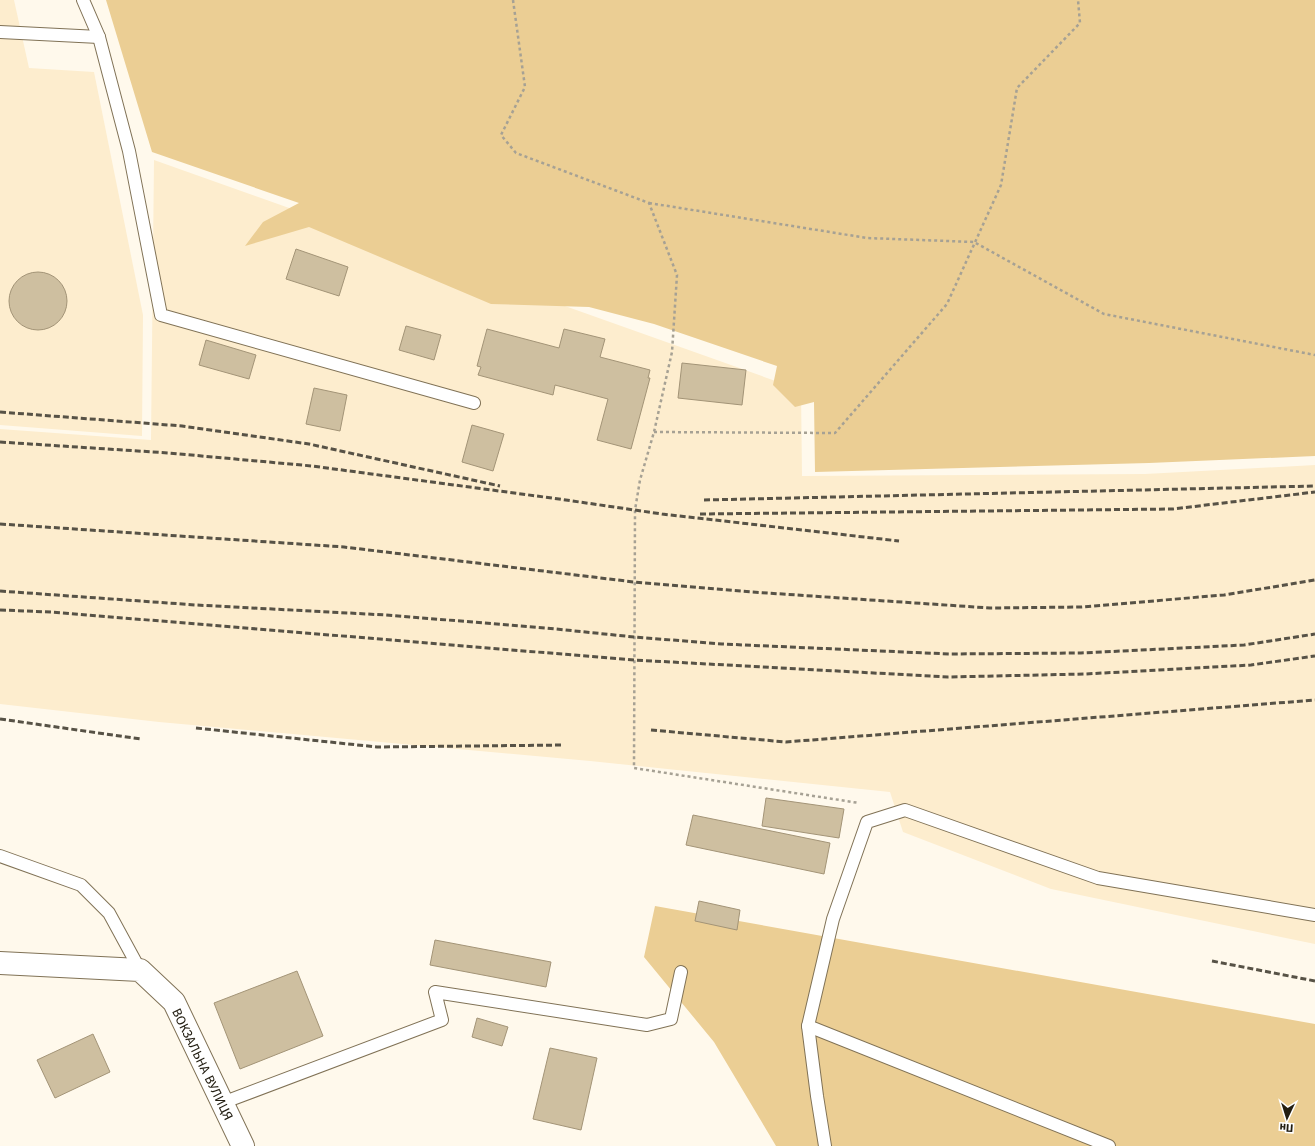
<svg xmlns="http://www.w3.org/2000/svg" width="1315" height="1146" viewBox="0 0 1315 1146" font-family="'Fira Sans',sans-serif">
<rect width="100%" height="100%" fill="#fff9ec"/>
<g fill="#fdedce">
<polygon points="0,0 14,0 29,68 94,72 143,315 142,436 0,425"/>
<polygon points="154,160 801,390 802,476 1145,474 1315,465 1315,944 1051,889 903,832 890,792 590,761 159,722 0,704 0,429 151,440"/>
</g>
<g fill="#ebce94">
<polygon points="106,0 1315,0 1315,456 1149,463 815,472 814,402 795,407 773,385 777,366 654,324 589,307 491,304 309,227 245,246 263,222 299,203 152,152"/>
<polygon points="655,906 1315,1024 1315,1146 776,1146 714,1042 644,957"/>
</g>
<g fill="#cebfa0" stroke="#a39477">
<polygon points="296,249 348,267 339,296 286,279"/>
<circle cx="38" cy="301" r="29"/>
<polygon points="406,326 441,335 434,360 399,350"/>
<polygon points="487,329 559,348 564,329 605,339 600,357 650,370 648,378 650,378 631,449 597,440 608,399 555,385 553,395 478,375 481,367 477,366"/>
<polygon points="206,340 256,355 249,379 199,365"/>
<polygon points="682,363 746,370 742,405 678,398"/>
<polygon points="314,388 347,395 340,431 306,424"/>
<polygon points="472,425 504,434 493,471 462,462"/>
<polygon points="766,798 844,809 839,838 762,826"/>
<polygon points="693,815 830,843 824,874 686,845"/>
<polygon points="699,901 740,910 737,930 695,921"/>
<polygon points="435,940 551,962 546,987 430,965"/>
<polygon points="297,971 323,1036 240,1069 214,1003"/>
<polygon points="477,1018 508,1027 502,1046 472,1037"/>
<polygon points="93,1034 110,1072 55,1098 37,1060"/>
<polygon points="550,1048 597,1058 581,1130 533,1119"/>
</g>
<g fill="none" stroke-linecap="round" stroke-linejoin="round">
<g stroke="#807256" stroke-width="14">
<g id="lane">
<polyline points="83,0 99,37 129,151 161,315 474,403"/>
<polyline points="0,32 99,37"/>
<polyline points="0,856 81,885 109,913 140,970"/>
<polyline points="808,1026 1109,1146"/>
<polyline points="222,1103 442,1020 435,992 647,1025 671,1019 681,972"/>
<polyline points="825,1146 817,1096 808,1026 833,919 867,822 905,810 1098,878 1315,915"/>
</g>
</g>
<g stroke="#807256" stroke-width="24">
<polyline id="street" points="0,963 140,970 174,1002 243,1146"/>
</g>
<g stroke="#a6a194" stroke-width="2.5" stroke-dasharray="3 3" stroke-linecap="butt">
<polyline points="513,0 525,87 501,135 516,153 649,203 677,275 672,352 654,432 640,480 635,510 634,768 859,803"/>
<polyline points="649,203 867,238 974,242 1104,314 1315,355"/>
<polyline points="654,432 835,433 947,304 1001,185 1017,88 1080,23 1078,0"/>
</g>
<use href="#lane" stroke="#fff" stroke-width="12"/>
<use href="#street" stroke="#fff" stroke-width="22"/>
<g stroke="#575246" stroke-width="3" stroke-dasharray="6 3" stroke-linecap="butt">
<polyline points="0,412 182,426 309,444 500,486"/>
<polyline points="0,442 169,453 312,466 559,499 662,514 899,541"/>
<polyline points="704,500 1315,486"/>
<polyline points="700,514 1173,509 1315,492"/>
<polyline points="0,524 344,547 634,582 752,592 990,608 1081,607 1224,595 1315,580"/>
<polyline points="0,591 196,605 386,615 546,628 634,637 722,644 949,654 1081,653 1244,645 1315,634"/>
<polyline points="0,610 51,612 634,660 948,677 1085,674 1251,665 1315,656"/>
<polyline points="0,719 141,739"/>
<polyline points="196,728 377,747 564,745"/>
<polyline points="651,730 786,742 1315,700"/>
<polyline points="1212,961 1315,981"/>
</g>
</g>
<g text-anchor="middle" stroke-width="3" stroke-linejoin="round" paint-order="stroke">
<g font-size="13" fill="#221d11" stroke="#fff">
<text transform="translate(203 1064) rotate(64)" y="5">ВОКЗАЛЬНА ВУЛИЦЯ</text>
</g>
</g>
<g transform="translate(1287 1118) rotate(184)" stroke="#ffffff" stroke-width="3" paint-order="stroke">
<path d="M0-3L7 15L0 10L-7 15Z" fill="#221d11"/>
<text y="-6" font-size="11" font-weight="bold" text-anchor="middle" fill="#221d11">Пн</text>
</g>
</svg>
